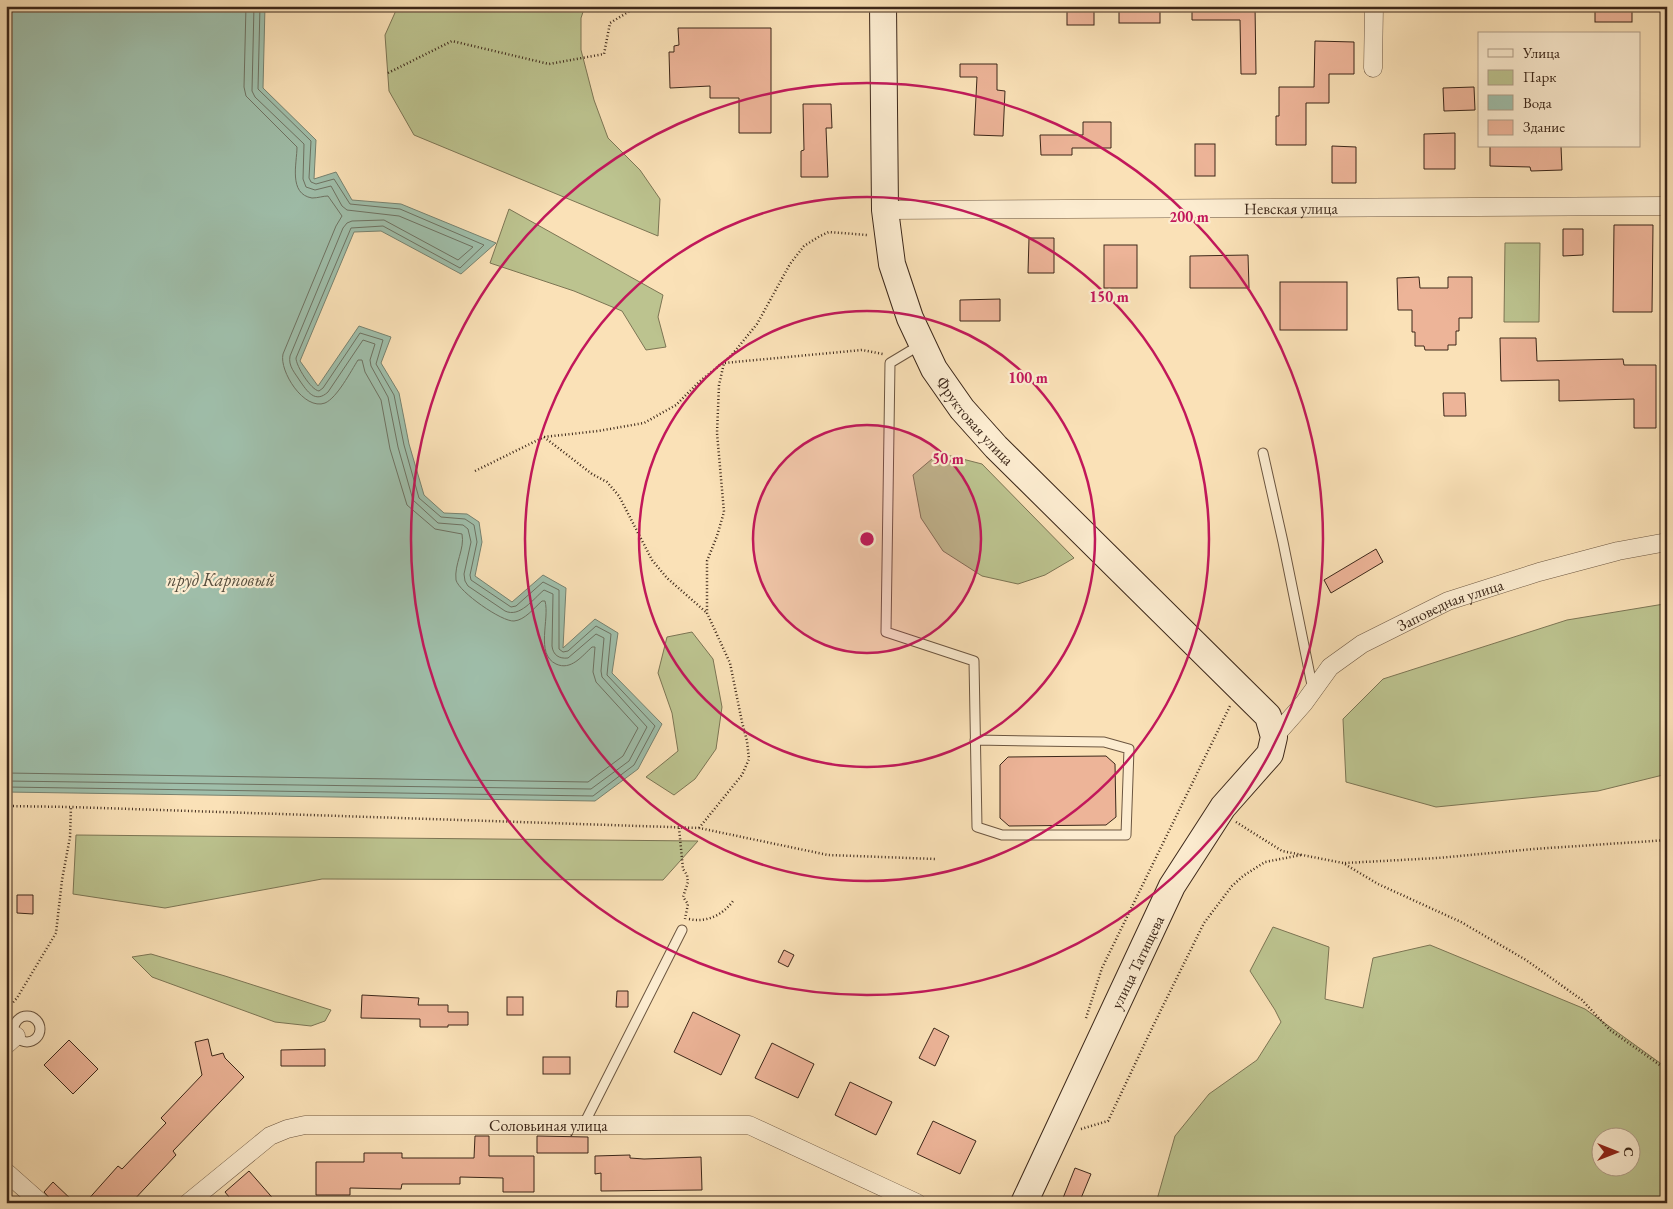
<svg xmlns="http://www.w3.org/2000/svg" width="1673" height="1209" viewBox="0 0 1673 1209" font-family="'EB Garamond',serif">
<rect width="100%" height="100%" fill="#fae1b7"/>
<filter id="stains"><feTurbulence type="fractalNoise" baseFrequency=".004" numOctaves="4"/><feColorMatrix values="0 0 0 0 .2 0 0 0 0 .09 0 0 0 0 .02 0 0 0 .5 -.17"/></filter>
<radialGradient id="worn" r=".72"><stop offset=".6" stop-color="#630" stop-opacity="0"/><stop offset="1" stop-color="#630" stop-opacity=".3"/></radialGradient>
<g fill="#bcc38f" stroke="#7c7554" fill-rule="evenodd">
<polygon points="398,6 585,6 581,18 581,50 594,100 608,138 640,170 660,199 658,236 414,135 389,91 385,35"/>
<polygon points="509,209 663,295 658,317 666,347 646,350 622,311 574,291 490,263"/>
<polygon points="1505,243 1540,243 1539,322 1504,322"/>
<polygon points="939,453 982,464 1074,558 1045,575 1018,584 982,576 943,551 921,518 913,475"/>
<polygon points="1664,604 1667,606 1667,774 1598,791 1436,807 1346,782 1343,719 1383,679 1567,620"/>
<polygon points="692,632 713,659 722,707 716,749 695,779 674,795 646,777 678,751 672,713 658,673 667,637"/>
<polygon points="76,835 698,841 663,880 322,879 165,908 73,894"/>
<path d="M1273,927L1329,947L1325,999L1363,1008L1373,958L1430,945L1585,1009L1667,1068V1203H1156L1175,1136L1209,1094L1257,1060L1281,1022L1275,1010L1250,971ZM1600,1136H1630V1166H1600Z"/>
<polygon points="151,954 225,976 331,1010 325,1021 311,1026 275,1022 152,977 132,957"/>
</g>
<polygon fill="#9fbeaa" stroke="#778270" points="6,6 265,6 263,88 316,140 314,179 336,172 352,200 401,204 496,243 461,274 381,231 354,232 300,361 318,386 359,326 391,337 381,363 399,393 409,444 424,495 444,513 467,514 479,522 482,542 475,576 512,602 543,575 566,588 563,648 595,619 618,633 612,673 662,724 638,769 595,801 6,792"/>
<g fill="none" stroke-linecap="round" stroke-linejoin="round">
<g stroke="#6e7262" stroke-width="1">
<path d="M6,773L588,782L623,756L638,728L596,682L593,672L595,647H592C582,656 571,671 556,664C535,654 550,619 545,601H542C534,608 525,620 514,621C502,622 459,592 456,580C454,564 465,549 462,534L435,529L407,505L390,449L381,400L365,372L362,360H358C351,371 337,398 325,403C304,411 279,371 283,354L336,226L342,216L328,196C323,196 318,198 312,198C288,194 297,163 297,147L246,96L244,87L246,6"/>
<path d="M6,781L591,789L629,761L647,727L602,677L601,671L604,638L596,634L568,658C559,659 553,655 552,646L553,594L544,590C533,599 520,618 505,611L468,586L465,581L464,574L471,542L468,529L463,525L438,523L413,500L398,447L388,397L371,366L370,360L375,344L363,340L328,392C315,404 307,391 300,381C295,373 288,366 290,356L343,228L347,223L352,221L384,220L458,260L473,247L399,216L347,210L342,206L331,186L315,190L306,187L303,179L304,144L255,97L252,91L254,6"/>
<path d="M6,787L593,796L634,765L655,726L607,675L611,634L596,626L568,651L563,652L559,649V590L543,582L516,606L511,607L471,580L470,575L477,542L474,525L465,519L441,517L419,498L404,445L394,395L376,364L383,340L360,333L323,388L319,391C311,390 296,366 296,358L351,228L383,226L460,268L484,245L400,209L350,204L334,179L316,184L311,182L309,178L311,141L258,89L260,6"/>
</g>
</g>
<g fill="#edb498" stroke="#3c2719">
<rect x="1067" y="6" width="27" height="19"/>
<rect x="1119" y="6" width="41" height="17"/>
<polygon points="1192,6 1255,6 1256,74 1241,74 1240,20 1192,20"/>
<rect x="1595" y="6" width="37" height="16"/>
<polygon points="678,28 771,28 771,133 739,133 739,98 710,98 710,86 670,88 669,52 674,52 674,46 679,45"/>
<polygon points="1315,41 1354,42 1354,74 1329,74 1329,103 1306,103 1306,145 1276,145 1276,116 1279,116 1279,87 1314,87"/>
<polygon points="960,64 997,64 997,90 1005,91 1003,136 974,135 977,77 960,77"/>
<polygon points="1474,87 1475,110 1444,111 1443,88"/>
<polygon points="803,104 831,104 832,128 826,128 828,177 801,177 801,151 804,150"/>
<polygon points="1083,122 1111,122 1111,148 1072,148 1072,155 1041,155 1040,135 1083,135"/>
<polygon points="1455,133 1455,169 1424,169 1424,134"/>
<rect x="1195" y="144" width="20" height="32"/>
<polygon points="1332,146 1356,147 1356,183 1332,183"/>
<polygon points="1490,146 1561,146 1562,170 1531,171 1530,167 1490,166"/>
<polygon points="1614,225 1653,225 1652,312 1613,312"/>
<polygon points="1563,229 1583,229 1583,255 1563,256"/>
<polygon points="1029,238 1054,238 1054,273 1028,273"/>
<rect x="1104" y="245" width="33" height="43"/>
<polygon points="1248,255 1249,288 1190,288 1190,256"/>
<polygon points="1419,277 1420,288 1448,288 1448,277 1472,277 1472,318 1459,318 1459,331 1456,331 1456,345 1448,345 1448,350 1425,350 1424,346 1415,346 1415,332 1412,332 1412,310 1398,310 1397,278"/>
<rect x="1280" y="282" width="67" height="48"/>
<polygon points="1000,299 1000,321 960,321 960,300"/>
<polygon points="1500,338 1536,338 1537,361 1623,359 1624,365 1656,365 1656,428 1634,428 1634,399 1559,401 1559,380 1501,381"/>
<polygon points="1443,393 1465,393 1466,416 1444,416"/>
<polygon points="1376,549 1383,562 1331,593 1324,580"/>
<polygon points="1106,756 1115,764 1116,817 1106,825 1009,826 1000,818 1000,765 1008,757"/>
<polygon points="17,895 33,895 33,914 17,913"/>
<polygon points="784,950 794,955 788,967 778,962"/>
<polygon points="617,991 628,991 628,1007 616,1007"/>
<polygon points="362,995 419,998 418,1005 448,1005 448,1012 468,1012 468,1025 448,1025 448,1027 420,1027 420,1019 361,1018"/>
<rect x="507" y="997" width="16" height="18"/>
<polygon points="693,1012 740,1035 721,1075 674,1052"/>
<polygon points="934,1028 949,1036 935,1066 919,1058"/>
<polygon points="208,1039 212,1056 223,1053 225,1058 244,1077 173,1151 176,1155 131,1203 85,1203 118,1166 122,1169 166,1123 161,1118 202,1075 195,1042"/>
<polygon points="69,1040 98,1069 73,1094 44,1065"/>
<polygon points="772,1043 814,1064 798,1098 755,1078"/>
<polygon points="325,1049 325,1066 281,1066 281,1050"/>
<rect x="543" y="1057" width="27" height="17"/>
<polygon points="850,1082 892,1102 876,1135 835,1115"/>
<polygon points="933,1121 976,1141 960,1174 917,1154"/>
<polygon points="475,1136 489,1136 489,1156 534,1156 534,1192 503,1192 503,1178 460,1177 460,1184 402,1184 401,1189 350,1188 350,1195 316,1195 316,1162 364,1162 364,1153 402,1153 402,1158 474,1158"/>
<polygon points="537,1136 588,1137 588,1153 537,1153"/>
<polygon points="630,1155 630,1158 644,1159 701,1157 702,1190 601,1191 601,1173 595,1174 595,1156"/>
<polygon points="1075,1168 1091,1174 1079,1203 1061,1203"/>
<polygon points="249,1171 277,1203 234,1203 225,1192"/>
<polygon points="53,1182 75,1203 54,1203 44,1192"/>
</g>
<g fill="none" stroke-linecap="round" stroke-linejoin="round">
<g stroke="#6c5640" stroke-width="11">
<g id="lane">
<polyline points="920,345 890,363 886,632 974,661 977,827 1002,835 1126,835 1129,749 1104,742 975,740"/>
<polyline points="1263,453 1283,542 1313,690"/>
<circle cx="27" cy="1029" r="13"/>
<polyline points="584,1124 682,930"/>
</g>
</g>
<g stroke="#6c5640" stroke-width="19">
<g id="street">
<polyline points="1373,68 1374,6"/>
<path id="s1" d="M885,210L1667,206"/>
<path id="s2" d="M1274,737L1304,703L1330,667L1362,644L1448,601L1539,572L1618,551L1667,542"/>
<polyline points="6,1045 16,1036"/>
<polyline points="6,1172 41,1203"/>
<path id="s3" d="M188,1203L270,1136L287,1129L305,1125H749L917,1203"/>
</g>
</g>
<g stroke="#3c2719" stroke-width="28">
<g id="secondary">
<path id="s4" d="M883,6L885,210L892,264L910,318L934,369L962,409L996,447L1268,716L1274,737L1270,754L1223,807L1172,886L1024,1203"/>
</g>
</g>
<g stroke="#3c2719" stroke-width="2.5" stroke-dasharray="1 2.5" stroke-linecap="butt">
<polyline points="388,73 452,41 549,64 604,54 610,23 638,6"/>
<polyline points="544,437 592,474 607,482 619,496 652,560 667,578 707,613"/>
<polyline points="475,471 544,437 598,431 644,423 676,405 699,382 731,356 757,324 790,264 804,246 820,236 829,232 867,235"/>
<polyline points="6,806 71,807 699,828 828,855 936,859"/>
<polyline points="1236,822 1282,851 1343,863 1378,884 1461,922 1526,960 1582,1000 1610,1030 1667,1070"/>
<polyline points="679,828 683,869 687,875 688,882 683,897 688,904 685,919"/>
<polyline points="699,828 742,775 749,759 747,741 742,722 730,663 707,613 707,561 717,536 724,512 717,433 719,385 724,363 862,350 883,354"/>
<polyline points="1345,863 1438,858 1534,849 1667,840"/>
<path d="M689,919C706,923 723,915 733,901"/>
<polyline points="6,1010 17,998 56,933 62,880 70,837 71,807"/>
<polyline points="1086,1018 1102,968 1230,706"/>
<polyline points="1081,1129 1108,1121 1154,1024 1204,923 1232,886 1243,876 1265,862 1301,855"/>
</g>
<use href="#lane" stroke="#fcecd0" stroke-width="9"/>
<use href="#street" stroke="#fcecd0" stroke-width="18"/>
<use href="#secondary" stroke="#fcecd0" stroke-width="26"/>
</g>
<circle cx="867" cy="539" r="114" fill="#c2185b" fill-opacity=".12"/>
<g fill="none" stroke="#c2185b" stroke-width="2.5">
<circle cx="867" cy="539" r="114"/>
<circle cx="867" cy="539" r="228"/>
<circle cx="867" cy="539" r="342"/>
<circle cx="867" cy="539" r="456"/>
</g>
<g text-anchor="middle" stroke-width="4.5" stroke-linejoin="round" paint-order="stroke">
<g font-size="16" fill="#3c2719" stroke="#fcecd0">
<text dy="6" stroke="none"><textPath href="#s1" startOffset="406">Невская улица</textPath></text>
<text dy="6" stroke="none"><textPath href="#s4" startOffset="438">Фруктовая улица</textPath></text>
<text dy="6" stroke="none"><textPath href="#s2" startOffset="226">Заповедная улица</textPath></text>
<text transform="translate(1137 962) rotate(-64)" y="6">улица Татищева</text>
<text dy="6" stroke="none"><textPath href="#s3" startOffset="386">Соловьиная улица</textPath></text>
</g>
<g font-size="18" font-style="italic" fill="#554d3d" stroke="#fcecd0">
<text x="221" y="586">пруд Карповый</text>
</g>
</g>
<circle cx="867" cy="539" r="8" fill="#c2185b" stroke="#fcecd0" stroke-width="2.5"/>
<g font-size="15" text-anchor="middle" font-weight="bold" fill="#c2185b" stroke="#fcecd0" stroke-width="4.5" stroke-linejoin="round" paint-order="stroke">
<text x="1189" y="222">200 m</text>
<text x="1109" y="302">150 m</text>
<text x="1028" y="383">100 m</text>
<text x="948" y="464">50 m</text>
</g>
<rect width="1673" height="1209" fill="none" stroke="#fae1b7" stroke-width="25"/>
<rect x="8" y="8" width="1658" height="1194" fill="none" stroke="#3c2719" stroke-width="2.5"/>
<rect x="12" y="12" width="1648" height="1184" fill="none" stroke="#3c2719"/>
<rect x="1478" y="32" width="162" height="115" fill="#fcecd0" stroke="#af9d87"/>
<rect x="1488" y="49" width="25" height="8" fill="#fcecd0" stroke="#af9d87"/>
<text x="1523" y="58" font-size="15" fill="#3c2719">Улица</text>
<rect x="1488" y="70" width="25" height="15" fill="#bcc38f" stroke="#af9d87"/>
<text x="1523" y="82" font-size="15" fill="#3c2719">Парк</text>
<rect x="1488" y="95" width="25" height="15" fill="#9fbeaa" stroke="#af9d87"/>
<text x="1523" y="108" font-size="15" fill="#3c2719">Вода</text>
<rect x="1488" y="120" width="25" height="15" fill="#edb498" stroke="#af9d87"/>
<text x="1523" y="132" font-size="15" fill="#3c2719">Здание</text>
<g transform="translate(1616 1152) rotate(90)"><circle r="24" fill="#fcecd0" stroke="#af9d87"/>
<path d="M0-4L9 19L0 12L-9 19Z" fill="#8f2418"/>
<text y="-8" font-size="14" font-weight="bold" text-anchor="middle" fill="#3c2719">С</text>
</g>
<rect width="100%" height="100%" filter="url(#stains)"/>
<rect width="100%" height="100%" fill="url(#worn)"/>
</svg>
